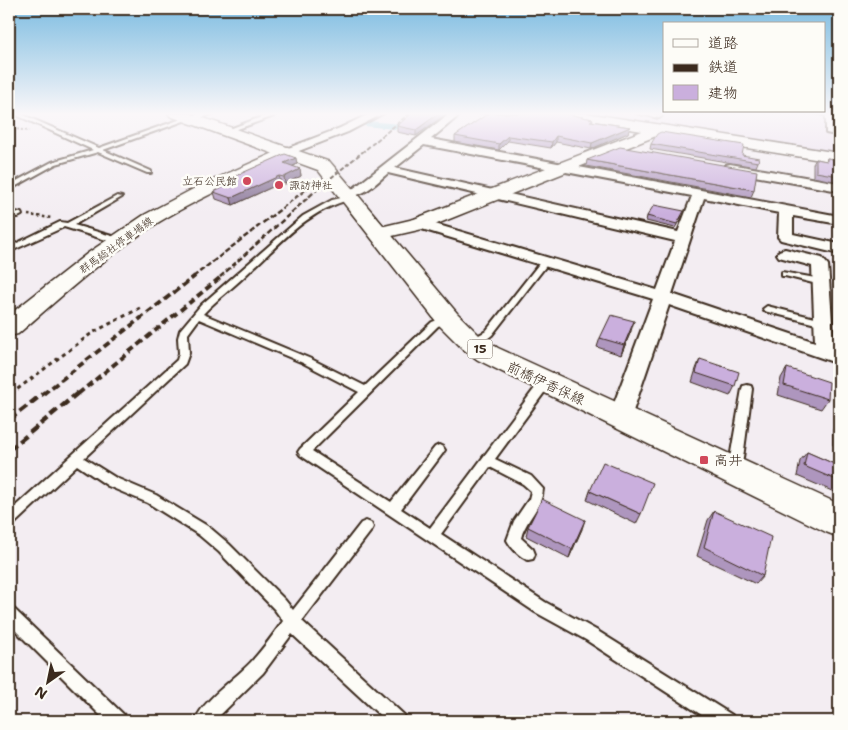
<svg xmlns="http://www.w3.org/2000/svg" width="848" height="730" viewBox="0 0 848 730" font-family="'Shantell Sans','Klee One',sans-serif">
<rect width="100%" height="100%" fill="#f3edf2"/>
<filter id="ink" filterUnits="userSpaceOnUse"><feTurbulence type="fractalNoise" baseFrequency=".02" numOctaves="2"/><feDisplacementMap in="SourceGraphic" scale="10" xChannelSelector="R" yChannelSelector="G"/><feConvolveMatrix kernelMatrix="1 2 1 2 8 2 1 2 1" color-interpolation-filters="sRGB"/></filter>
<g filter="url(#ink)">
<polygon fill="#e7daec" points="570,113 839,113 839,154 632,121"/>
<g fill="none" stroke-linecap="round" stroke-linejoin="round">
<polygon fill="#7ac8d7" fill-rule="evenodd" points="368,121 433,127 438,130 433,133 365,126 363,124"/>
<g stroke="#3b2a1e" stroke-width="4">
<g id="lane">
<polygon points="12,113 19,113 99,148 187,117 192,118 103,150 151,171 151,173 147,173 98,152 56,164 9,190 9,185 52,162 93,150"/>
<polygon points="272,113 274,116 229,132 224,131"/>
<polygon points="636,113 650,113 662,116 659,118"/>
<polygon points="817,113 832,113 831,134 826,133 826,116"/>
<polygon points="117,196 122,197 74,225 122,239 122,243 116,243 64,227 9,252 9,247 60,222 67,223"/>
<path d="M350,196L352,197V199C307,210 282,242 249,272C234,287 217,299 203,314L311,359L365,386L432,322L448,316L451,317L453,319L438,326L312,451L391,502L435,447L439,445L443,447L445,450L443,453L401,509L430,528L541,380H549L550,383L549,386L495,459L531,476L543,489C542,508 525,520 521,538L533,549L535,554L533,559L528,560C520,557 511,548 507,540L514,521L529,499L531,491L523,484L490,467L441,534L545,602L596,630L732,715L734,721H711L586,640L535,612L300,455L298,452L300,449L359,392L303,363L199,319L188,334L189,353L185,364L84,458L116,478L156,495L209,527L229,544L285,600L293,610L361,523L366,521L371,523L373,527L371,531L302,621L404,715L406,721H386L292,634L263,673L214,721H195C202,701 236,678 251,662C263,649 273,635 283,621L275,610L219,552L199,535L148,503L108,486L77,465L14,524L9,526V512L177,360L179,353L178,338L180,330L201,305L303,216L332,200Z"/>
<polygon points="9,211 21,213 22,215 18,217 9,215"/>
<path d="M542,260H548L549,262L492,335C486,340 477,347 469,345L467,343C471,338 480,335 486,331Z"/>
<polygon points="782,272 821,279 825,282 821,285 785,276 782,276"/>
<polygon points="767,306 827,321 829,323 824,326 764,311 763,309"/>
<polygon points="747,385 751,386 752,389 743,458 738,473 734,475 730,473 728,470 742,389 743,386"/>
<polygon points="9,607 14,609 124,715 126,721 106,721 9,624"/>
</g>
</g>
<g stroke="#3b2a1e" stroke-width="4">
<g id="street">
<polygon points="199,113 214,113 192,122 187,119"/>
<polygon points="371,113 384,113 348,132 291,154 283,154 281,152 283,150 340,128"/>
<path d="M450,113H462L431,139L839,216V224L793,216V234L839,244V254L781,240L778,237L779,213L704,198L672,294L815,342L812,266L779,257L777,254L779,251L785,249L822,258L828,265L834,348L839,350V364L669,305L631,417L628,423L620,425L612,423L609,417L653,299L415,227L413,224L415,221H425L657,290L675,241L388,173C375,184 361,200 342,196L340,193L342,190L354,188ZM424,145L692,196L678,232L395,168Z"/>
<polygon points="730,164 839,183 839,191 726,171 724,168 726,165"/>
</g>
</g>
<g stroke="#3b2a1e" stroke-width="3">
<g id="secondary">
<polygon points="551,113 586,113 839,153 839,163 661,134 427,228 379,239 372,237 369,233 372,229 414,219 642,131 558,117"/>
<path d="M287,147L293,149L295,152L293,155C248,177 202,196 159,222C108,254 63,295 18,334L9,336V315L88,253L144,215L195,188Z"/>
</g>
</g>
<g stroke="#3b2a1e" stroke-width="3">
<polygon id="primary" points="168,113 189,113 330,162 457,313 481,337 498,348 839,504 839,537 826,532 478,360 463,349 439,325 318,170 170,116"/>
</g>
<polyline stroke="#3b2a1e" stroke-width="2" stroke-dasharray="2 2" stroke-linecap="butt" points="9,128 29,131"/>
<polyline stroke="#3b2a1e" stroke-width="2.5" stroke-dasharray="2.5 2.5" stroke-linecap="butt" points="28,215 52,218"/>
<polyline stroke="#3b2a1e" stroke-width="3" stroke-dasharray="4 4" stroke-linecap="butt" points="11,394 92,333 140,308"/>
<polyline stroke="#3b2a1e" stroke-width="4" stroke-dasharray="4.5 4.5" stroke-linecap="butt" points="9,395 12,392"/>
<use href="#lane" fill="#fdfcf7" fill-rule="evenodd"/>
<use href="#street" fill="#fdfcf7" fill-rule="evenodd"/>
<use href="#secondary" fill="#fdfcf7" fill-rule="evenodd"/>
<use href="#primary" fill="#fdfcf7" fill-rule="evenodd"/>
<g stroke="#3b2a1e" stroke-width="2" stroke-dasharray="4.5 2" stroke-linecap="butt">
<polyline points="312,186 319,180"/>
<polyline points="321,186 410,113"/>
</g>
<g stroke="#3b2a1e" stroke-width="2.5" stroke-dasharray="5.5 2.5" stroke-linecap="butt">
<polyline points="193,277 313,184"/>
<polyline points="220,277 323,184"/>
</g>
<g stroke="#3b2a1e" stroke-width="4" stroke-dasharray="7 4" stroke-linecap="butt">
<polyline points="43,394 195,276"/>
<polyline points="78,394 222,276"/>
</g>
<g stroke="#3b2a1e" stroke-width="4.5" stroke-dasharray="9 4.5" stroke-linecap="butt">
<polyline points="9,420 45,392"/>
<polyline points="9,450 79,392"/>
</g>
</g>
<g fill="#ae96be" stroke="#3b2a1e">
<polygon points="447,113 416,136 397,132 397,126"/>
<polygon points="474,113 562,113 593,119 592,121 630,127 628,133 591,149 556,142 551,148 508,141 499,150 455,142 455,136 486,115"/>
<polygon points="651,144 742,155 758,162 756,167 650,149"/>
<polygon points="827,158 839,160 839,182 813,177 813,164 816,159 826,161"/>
<polygon points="587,160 754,190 751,197 586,166"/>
<polygon points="297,164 293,167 300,169 301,176 285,184 281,183 233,205 216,199 214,192 234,181 233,177"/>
<polygon points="839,188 839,208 837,193"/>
<polygon points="647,216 682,216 675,228 646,221"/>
<polygon points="631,331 621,355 597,347 600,338"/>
<polygon points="700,359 735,386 730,396 692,382 696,369"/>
<polygon points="787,368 828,399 821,409 778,395 781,378"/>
<polygon points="839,421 839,447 833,445 833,429"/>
<polygon points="807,452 839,466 839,494 797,476 800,461"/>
<polygon points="590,491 641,514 636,524 587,500"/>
<polygon points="714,511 763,576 756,584 697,556 708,520"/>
<polygon points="528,527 582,529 569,558 526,536"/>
</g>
<g fill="#8d7a9b" stroke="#3b2a1e">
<polygon points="439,113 447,113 416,136 416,130"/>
<polygon points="630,127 628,133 591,149 592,143"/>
<polygon points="508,136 508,141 499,150 499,144"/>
<polygon points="556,136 556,142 551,148 552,142"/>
<polygon points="296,158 297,164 285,170 284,163"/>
<polygon points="300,169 301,176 285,184 284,177"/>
<polygon points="279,176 281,183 233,205 231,198"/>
<polygon points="634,321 631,331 621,355 624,345"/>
<polygon points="585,520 582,529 569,558 572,549"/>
</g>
<g fill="#caafdd" stroke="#3b2a1e">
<polygon points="412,113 439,113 416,130 397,126"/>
<polygon points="489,113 562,113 593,119 590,121 630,127 592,143 556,136 552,142 508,136 499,144 455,136"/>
<polygon points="661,132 744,145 742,155 759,158 758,162 651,144 657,134"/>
<polygon points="620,147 757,171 754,190 587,160"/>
<polygon points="285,154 296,158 284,163 300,169 284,177 279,176 231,198 214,192 239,179 233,177"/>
<polygon points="827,158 839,160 839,176 816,172 816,159 827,161"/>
<polygon points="654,205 684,211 677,224 647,216"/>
<polygon points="611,315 634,321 624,345 600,338"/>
<polygon points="700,359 739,372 735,386 696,373"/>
<polygon points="787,368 829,382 828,399 784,385"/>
<polygon points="807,452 839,466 839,481 804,466"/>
<polygon points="603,462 653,483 641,514 590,491"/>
<polygon points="542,499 585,520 572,549 528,527"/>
<polygon points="714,511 771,537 763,576 704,547"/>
</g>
</g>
<linearGradient id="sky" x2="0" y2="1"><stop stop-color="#7cbce1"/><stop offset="0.53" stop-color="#faf7f9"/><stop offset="1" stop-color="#faf7f9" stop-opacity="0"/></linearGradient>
<rect width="848" height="215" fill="url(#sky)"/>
<g fill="#d1495b" stroke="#fdfcf7" stroke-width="2">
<circle cx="247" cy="181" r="5"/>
<circle cx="279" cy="185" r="5"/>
<rect x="699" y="455" width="10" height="10" rx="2.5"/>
</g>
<g text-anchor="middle" stroke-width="5" stroke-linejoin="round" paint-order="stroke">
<g font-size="11" fill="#3b2a1e" stroke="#fdfcf7" text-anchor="end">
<text x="237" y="185">立石公民館</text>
<text x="289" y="189" text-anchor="start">諏訪神社</text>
</g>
<g font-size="11" fill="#3b2a1e" stroke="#fdfcf7">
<text transform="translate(116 245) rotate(-36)" y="4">群馬総社停車場線</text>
</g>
<rect fill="#fdfcf7" stroke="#75695f" stroke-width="1" x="467.5" y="339.5" width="25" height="19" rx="4"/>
<g font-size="12" font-weight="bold" fill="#3b2a1e">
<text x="480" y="353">15</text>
</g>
<g font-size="14" fill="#3b2a1e" stroke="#fdfcf7">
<text transform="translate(546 383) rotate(25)" y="5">前橋伊香保線</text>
</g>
<g font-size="14" fill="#3b2a1e" stroke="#fdfcf7" text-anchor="start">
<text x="714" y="465">高井</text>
</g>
</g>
<rect width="848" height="730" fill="none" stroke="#fdfcf7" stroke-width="30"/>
<rect x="15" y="15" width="818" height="700" fill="none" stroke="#3b2a1e" stroke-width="2" filter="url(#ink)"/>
<rect x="663" y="22" width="162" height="90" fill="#fdfcf7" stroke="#afa8a0"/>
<rect x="673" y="39" width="25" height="8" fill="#fdfcf7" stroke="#afa8a0"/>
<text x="708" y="48" font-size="15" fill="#3b2a1e">道路</text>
<rect x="673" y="64" width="25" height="8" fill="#3b2a1e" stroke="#afa8a0"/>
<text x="708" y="72" font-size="15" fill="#3b2a1e">鉄道</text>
<rect x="673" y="85" width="25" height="15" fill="#caafdd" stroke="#afa8a0"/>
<text x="708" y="98" font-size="15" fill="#3b2a1e">建物</text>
<g transform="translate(48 682) rotate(213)" stroke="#fdfcf7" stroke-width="4" paint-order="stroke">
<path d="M0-4L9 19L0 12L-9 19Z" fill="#3b2a1e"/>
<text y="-8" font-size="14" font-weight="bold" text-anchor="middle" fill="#3b2a1e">N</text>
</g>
</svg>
